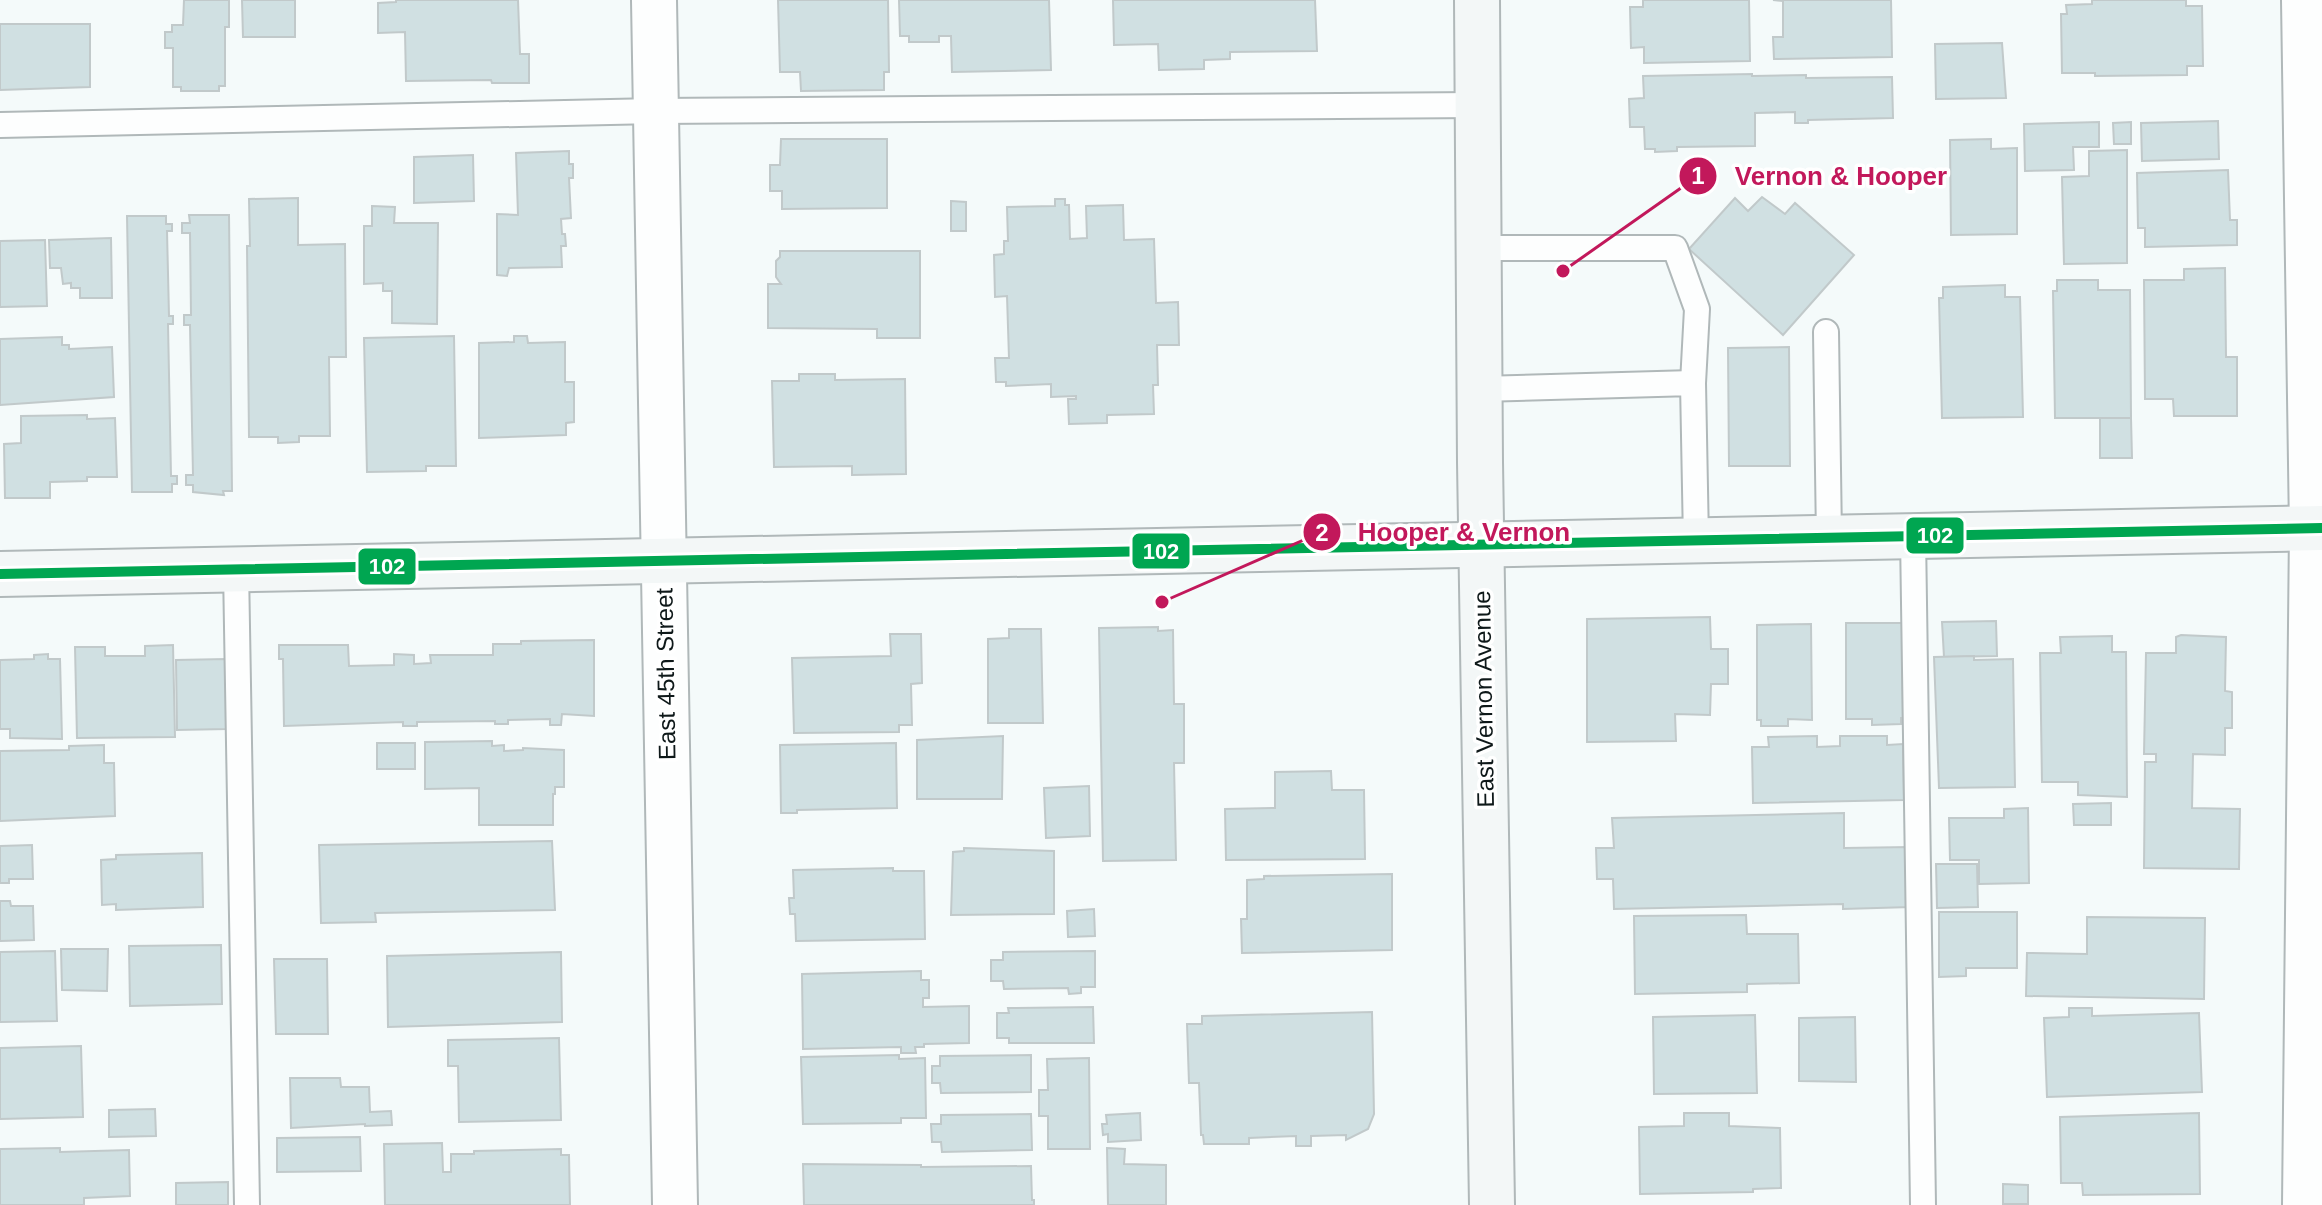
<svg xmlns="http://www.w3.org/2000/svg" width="2322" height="1205" viewBox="0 0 2322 1205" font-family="Helvetica,sans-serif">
<rect width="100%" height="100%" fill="#f4fafa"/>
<g fill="#d0e0e2" stroke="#c1c9ca" stroke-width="2">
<polygon points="184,0 229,0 229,27 225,27 225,86 219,86 219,91 181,91 181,87 173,87 173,48 165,48 165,32 172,32 172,25 183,25"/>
<polygon points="242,0 295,0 295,37 243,37"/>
<polygon points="396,0 518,0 520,54 529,54 529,83 492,83 491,80 406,81 405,32 378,33 378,3 396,2"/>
<polygon points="778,0 888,0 889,72 884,72 884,90 801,91 800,72 780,72"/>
<polygon points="899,0 1049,0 1051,70 952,72 951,36 939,36 939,42 909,42 909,36 900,36"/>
<polygon points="1113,0 1315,0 1317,51 1230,52 1230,59 1204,60 1204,69 1159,70 1158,44 1114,45"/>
<polygon points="1643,0 1749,0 1750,61 1644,63 1644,47 1631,48 1630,7 1643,7"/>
<polygon points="1773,0 1891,0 1892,57 1774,59 1773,37 1783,37 1783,1"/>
<polygon points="2092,0 2186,0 2186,6 2202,6 2203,66 2187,66 2187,75 2095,76 2095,73 2062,73 2061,14 2067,14 2066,5 2092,4"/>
<polygon points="0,24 90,24 90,87 0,90"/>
<polygon points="2002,43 2006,98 1936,99 1935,44"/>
<polygon points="1752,74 1752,76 1806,75 1806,78 1892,77 1893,118 1808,120 1808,123 1795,123 1795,112 1755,113 1755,146 1677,147 1677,151 1655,152 1655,149 1645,149 1644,127 1630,127 1629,99 1644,98 1643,76"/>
<polygon points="2218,121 2219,159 2142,161 2141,123"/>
<polygon points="2099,122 2099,147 2073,147 2074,170 2025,171 2024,124"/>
<polygon points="2131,122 2131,144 2114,144 2113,123"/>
<polygon points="781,139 887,139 887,208 782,209 782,191 770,191 770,165 780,165"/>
<polygon points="1991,139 1991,149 2017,148 2017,234 1951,235 1950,140"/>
<polygon points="2127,150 2127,263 2064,264 2062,177 2089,176 2089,151"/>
<polygon points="569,151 569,164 573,164 573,178 569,178 571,218 561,219 562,234 565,234 566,246 561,246 562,267 509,268 507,276 497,275 497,214 518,215 516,153"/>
<polygon points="473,155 474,201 414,203 414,157"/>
<polygon points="2228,170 2230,220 2237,220 2237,245 2145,247 2145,228 2138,228 2137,173"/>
<polygon points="1762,197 1785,214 1795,203 1854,255 1783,335 1689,249 1735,198 1748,211"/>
<polygon points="298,198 298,245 345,244 346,357 329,357 330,436 299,436 299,442 278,443 278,437 249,437 247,246 250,246 249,199"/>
<polygon points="1055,199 1065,199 1065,205 1069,205 1070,239 1087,238 1086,206 1123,205 1124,240 1154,239 1156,303 1178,302 1179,345 1157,345 1158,385 1153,385 1154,414 1107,415 1107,423 1069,424 1068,399 1076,399 1076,396 1051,397 1051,384 1006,386 1006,382 996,382 995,358 1009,358 1007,296 995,297 994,255 1004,254 1004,241 1008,241 1007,207 1055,206"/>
<polygon points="951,201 966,202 966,231 951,231"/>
<polygon points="372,206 395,207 394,223 438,223 437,324 392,323 392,291 383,291 383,283 364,284 364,226 372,226"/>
<polygon points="189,215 229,215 232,491 223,491 224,495 193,492 193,485 186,485 186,475 193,475 190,325 184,325 184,315 191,315 190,233 182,233 182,223 190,223"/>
<polygon points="127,216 166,216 166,224 172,224 172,231 167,231 169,316 173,316 173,324 168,324 171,476 177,476 177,484 172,484 172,492 132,492"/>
<polygon points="111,238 112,298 80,298 80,288 71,288 71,283 63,284 61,268 50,268 49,240"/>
<polygon points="45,240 47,306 0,307 0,241"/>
<polygon points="780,251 920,251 920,338 877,338 877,329 768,328 768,284 781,284 776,277 776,261 780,257"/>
<polygon points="2225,268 2226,357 2237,357 2237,416 2174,416 2173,399 2145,399 2144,280 2184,280 2184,269"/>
<polygon points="2057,280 2098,280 2098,290 2130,290 2131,418 2055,418 2053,291 2057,291"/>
<polygon points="2005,285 2005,297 2020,297 2023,417 1942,418 1939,298 1943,298 1943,287"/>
<polygon points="454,336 456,466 426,466 426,471 367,472 364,338"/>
<polygon points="514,336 527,336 528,343 565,342 565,382 574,382 574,422 566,423 566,435 479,438 479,343 514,342"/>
<polygon points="62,337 62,345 69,345 69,349 112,347 114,397 0,405 0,339"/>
<polygon points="1789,347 1790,466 1729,466 1728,348"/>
<polygon points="799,374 835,374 835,380 905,379 906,474 852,475 852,466 774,467 772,381 799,381"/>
<polygon points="87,415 87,419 115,418 117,477 87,477 87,481 50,482 50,498 5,498 4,444 21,443 21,416"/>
<polygon points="2100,418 2131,418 2132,458 2100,458"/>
<polygon points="1710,617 1711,649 1728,649 1728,684 1711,684 1710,715 1675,714 1676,741 1587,742 1587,619"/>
<polygon points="1996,621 1997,656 1944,657 1942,622"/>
<polygon points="1846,623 1902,623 1903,718 1901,718 1901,724 1872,725 1872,719 1846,719"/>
<polygon points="1811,624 1812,720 1788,719 1788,726 1761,726 1761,720 1757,720 1757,625"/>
<polygon points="1158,627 1158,631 1173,630 1174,704 1184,704 1184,763 1174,763 1176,860 1103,861 1099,628"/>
<polygon points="1009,629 1041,629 1043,723 988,723 988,639 1009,638"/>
<polygon points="890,634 921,634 922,683 911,684 912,725 899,725 899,732 794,733 792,658 891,656"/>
<polygon points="2181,635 2226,637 2225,691 2232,692 2232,728 2225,728 2225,755 2193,754 2192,808 2240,809 2239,869 2144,868 2145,762 2156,762 2156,754 2144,754 2146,653 2176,653 2176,637"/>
<polygon points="2112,636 2112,652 2126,652 2127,797 2078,795 2078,782 2042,782 2040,653 2061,653 2060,637"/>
<polygon points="594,640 594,716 562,714 561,725 550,725 550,719 508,720 508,724 495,724 495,721 417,722 417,726 403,726 403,722 284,726 283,659 279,659 279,645 348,645 349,666 394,665 394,654 414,655 414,664 431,663 430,655 493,655 493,644 521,644 521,641"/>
<polygon points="173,645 175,737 77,738 75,647 105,647 105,656 145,656 145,646"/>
<polygon points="48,654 48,659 60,659 62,739 10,738 10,729 0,729 0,660 34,659 34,655"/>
<polygon points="1974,656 1974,660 2013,659 2015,787 1939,788 1934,657"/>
<polygon points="226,659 227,729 177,730 176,660"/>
<polygon points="1003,736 1002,799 917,799 917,740"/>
<polygon points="1817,736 1817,747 1840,746 1840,736 1887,736 1887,745 1903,744 1904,800 1753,803 1752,747 1769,747 1768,737"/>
<polygon points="492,741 492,746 504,745 504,751 523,750 523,748 564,750 564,787 555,787 555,794 553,794 553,825 479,825 479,788 425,789 425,742"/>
<rect x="377" y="743" width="38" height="26"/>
<polygon points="896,743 897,808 797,810 797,813 781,813 780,745"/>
<polygon points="104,745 104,763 114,763 115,816 0,821 0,751 69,750 69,746"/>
<polygon points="1331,771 1332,790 1364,790 1365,859 1226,860 1225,809 1275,808 1275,772"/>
<polygon points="1089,786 1090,836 1046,838 1044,788"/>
<polygon points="2111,803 2111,825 2074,825 2073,804"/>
<polygon points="2028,808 2029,883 1979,884 1979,860 1950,860 1949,818 2004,818 2004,809"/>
<polygon points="1844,813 1844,848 1910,847 1911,907 1843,909 1843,904 1614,909 1613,879 1597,879 1596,848 1614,848 1612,818"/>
<polygon points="552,841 555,910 375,913 376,922 321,923 319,845"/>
<polygon points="32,845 33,879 9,879 9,883 0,883 0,846"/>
<polygon points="964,848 1054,851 1054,914 951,915 953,852 964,851"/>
<polygon points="202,853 203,907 116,910 116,904 102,905 101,860 116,859 116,855"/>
<polygon points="1936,864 1977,864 1978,907 1937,908"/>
<polygon points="893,868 893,871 924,871 925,939 796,941 795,914 790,914 789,898 794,898 793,870"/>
<polygon points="1392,874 1392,950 1242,953 1241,919 1247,919 1247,880 1264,879 1264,876"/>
<polygon points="0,901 10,901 11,906 33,906 34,940 0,941"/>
<polygon points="1094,909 1095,936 1068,937 1067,911"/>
<polygon points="1939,912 2017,912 2017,968 1966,968 1966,976 1939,977"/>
<polygon points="1746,915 1747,934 1798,934 1799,983 1747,984 1747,992 1635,994 1634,916"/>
<polygon points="2087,917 2205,918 2204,999 2026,996 2027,953 2087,954"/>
<polygon points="221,945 222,1004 130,1006 129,946"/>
<polygon points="61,949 108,949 107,991 62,990"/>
<polygon points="55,951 57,1021 0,1022 0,952"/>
<polygon points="1095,951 1095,987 1081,987 1081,993 1069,994 1068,988 1004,989 1003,981 991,981 991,960 1003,960 1003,952"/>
<polygon points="561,952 562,1022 388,1027 387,956"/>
<polygon points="274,959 327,959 328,1034 276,1034"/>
<polygon points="921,971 921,980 929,980 929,998 923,998 923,1007 969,1006 969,1043 924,1044 924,1047 915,1047 916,1053 901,1053 901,1047 803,1049 802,974"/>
<polygon points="1093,1007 1094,1043 1009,1043 1009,1038 997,1038 997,1013 1009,1013 1008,1008"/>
<polygon points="2069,1008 2092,1008 2092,1016 2199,1013 2202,1092 2047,1097 2044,1018 2069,1017"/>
<polygon points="1372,1012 1374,1114 1368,1129 1346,1140 1346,1135 1311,1136 1311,1146 1296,1146 1296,1136 1249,1138 1249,1144 1204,1144 1203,1135 1201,1135 1199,1083 1189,1083 1187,1024 1202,1024 1202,1016"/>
<polygon points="1755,1015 1757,1093 1654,1094 1653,1017"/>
<polygon points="1855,1017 1856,1082 1799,1081 1799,1018"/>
<polygon points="559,1038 561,1120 459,1122 458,1066 448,1066 448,1040"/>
<polygon points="81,1046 83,1117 0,1119 0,1048"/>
<polygon points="899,1055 899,1059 925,1058 926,1118 901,1118 901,1123 803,1124 801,1057"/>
<polygon points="1031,1055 1031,1092 941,1093 940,1083 932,1083 932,1066 940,1066 940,1056"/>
<polygon points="1089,1058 1090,1149 1048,1149 1048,1116 1039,1116 1039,1090 1048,1090 1047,1059"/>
<polygon points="290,1078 340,1078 341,1087 369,1087 370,1112 391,1111 392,1125 365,1126 365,1124 291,1128"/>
<polygon points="155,1109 156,1136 109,1137 109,1110"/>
<polygon points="1140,1113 1141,1140 1108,1142 1108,1134 1103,1135 1102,1124 1107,1124 1106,1115"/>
<polygon points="1684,1113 1729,1113 1729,1126 1780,1128 1781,1188 1753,1189 1753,1192 1640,1194 1639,1127 1684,1126"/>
<polygon points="2199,1113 2200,1194 2083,1195 2082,1183 2061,1183 2060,1117"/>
<polygon points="1031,1114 1032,1150 942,1152 941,1142 932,1142 931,1124 941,1124 941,1115"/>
<polygon points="360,1137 361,1171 277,1172 277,1138"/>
<polygon points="442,1143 443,1172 451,1172 451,1154 474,1154 474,1151 561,1149 561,1155 569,1155 570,1205 385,1205 384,1144"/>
<polygon points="60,1148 60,1152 129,1150 130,1196 84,1198 84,1205 0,1205 0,1149"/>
<polygon points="1107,1148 1125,1149 1124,1164 1166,1165 1166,1205 1108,1205"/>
<polygon points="803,1164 921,1165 921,1167 1031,1166 1032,1200 1034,1200 1034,1205 804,1205"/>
<polygon points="228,1182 228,1205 176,1205 176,1183"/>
<polygon points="2003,1184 2028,1185 2028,1204 2003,1204"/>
</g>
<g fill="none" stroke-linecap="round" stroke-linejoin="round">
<g stroke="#b0b8b9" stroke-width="28">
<g id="lane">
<polyline points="0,125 656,111 1478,105"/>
<polyline points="1479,248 1675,248 1697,309 1693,383"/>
<polyline points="1826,332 1829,538"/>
<polyline points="1480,389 1693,383 1696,541"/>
<polyline points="1913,536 1923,1205"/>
<polyline points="236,569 247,1205"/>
</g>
</g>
<g stroke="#b0b8b9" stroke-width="48">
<g id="street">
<polyline points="654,0 675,1205"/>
<polyline points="2304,0 2312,529 2305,1205"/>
</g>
</g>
<g stroke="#b0b8b9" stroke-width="48">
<g id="secondary">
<polyline points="1477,0 1480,462 1492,1205"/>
<polyline points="0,574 2322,528"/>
</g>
</g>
<use href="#lane" stroke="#fdfefe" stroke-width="24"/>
<use href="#street" stroke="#fdfefe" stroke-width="44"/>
<use href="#secondary" stroke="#f3f7f7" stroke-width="44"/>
<g stroke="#fff" stroke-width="16">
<polyline id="bus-1" points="0,574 2322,528"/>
</g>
<use href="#bus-1" stroke="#00a651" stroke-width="10"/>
</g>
<g text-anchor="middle" stroke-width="7" stroke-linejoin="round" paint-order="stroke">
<g font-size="24" fill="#0e1819" stroke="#fff">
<text transform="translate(666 674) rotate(-91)" y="8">East 45th Street</text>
<text transform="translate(1484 699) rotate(-91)" y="8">East Vernon Avenue</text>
</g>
</g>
<path fill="none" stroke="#c2185b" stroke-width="3" d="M1563 271L1698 176M1162 602L1322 532"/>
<g fill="#c2185b" stroke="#fff" stroke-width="3">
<circle cx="1563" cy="271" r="8"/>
<circle cx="1162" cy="602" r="8"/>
<circle cx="1698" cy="176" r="20"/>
<circle cx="1322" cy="532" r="20"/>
</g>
<g font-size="24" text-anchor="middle" font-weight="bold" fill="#fff">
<text x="1698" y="184">1</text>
<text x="1322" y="541">2</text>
</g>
<g font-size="26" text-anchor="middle" font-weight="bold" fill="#c2185b" stroke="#fff" stroke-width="7" stroke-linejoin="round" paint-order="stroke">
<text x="1841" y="185">Vernon &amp; Hooper</text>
<text x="1464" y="541">Hooper &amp; Vernon</text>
</g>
<g stroke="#fff" stroke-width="3">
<rect x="1905" y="516" width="60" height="39" rx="8" fill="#00a651"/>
<rect x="1131" y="532" width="60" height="38" rx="8" fill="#00a651"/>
<rect x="357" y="547" width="60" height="39" rx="8" fill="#00a651"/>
</g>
<g font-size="22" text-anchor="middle" font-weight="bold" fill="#fff">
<text x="1935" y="543">102</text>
<text x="1161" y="559">102</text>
<text x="387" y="574">102</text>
</g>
</svg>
